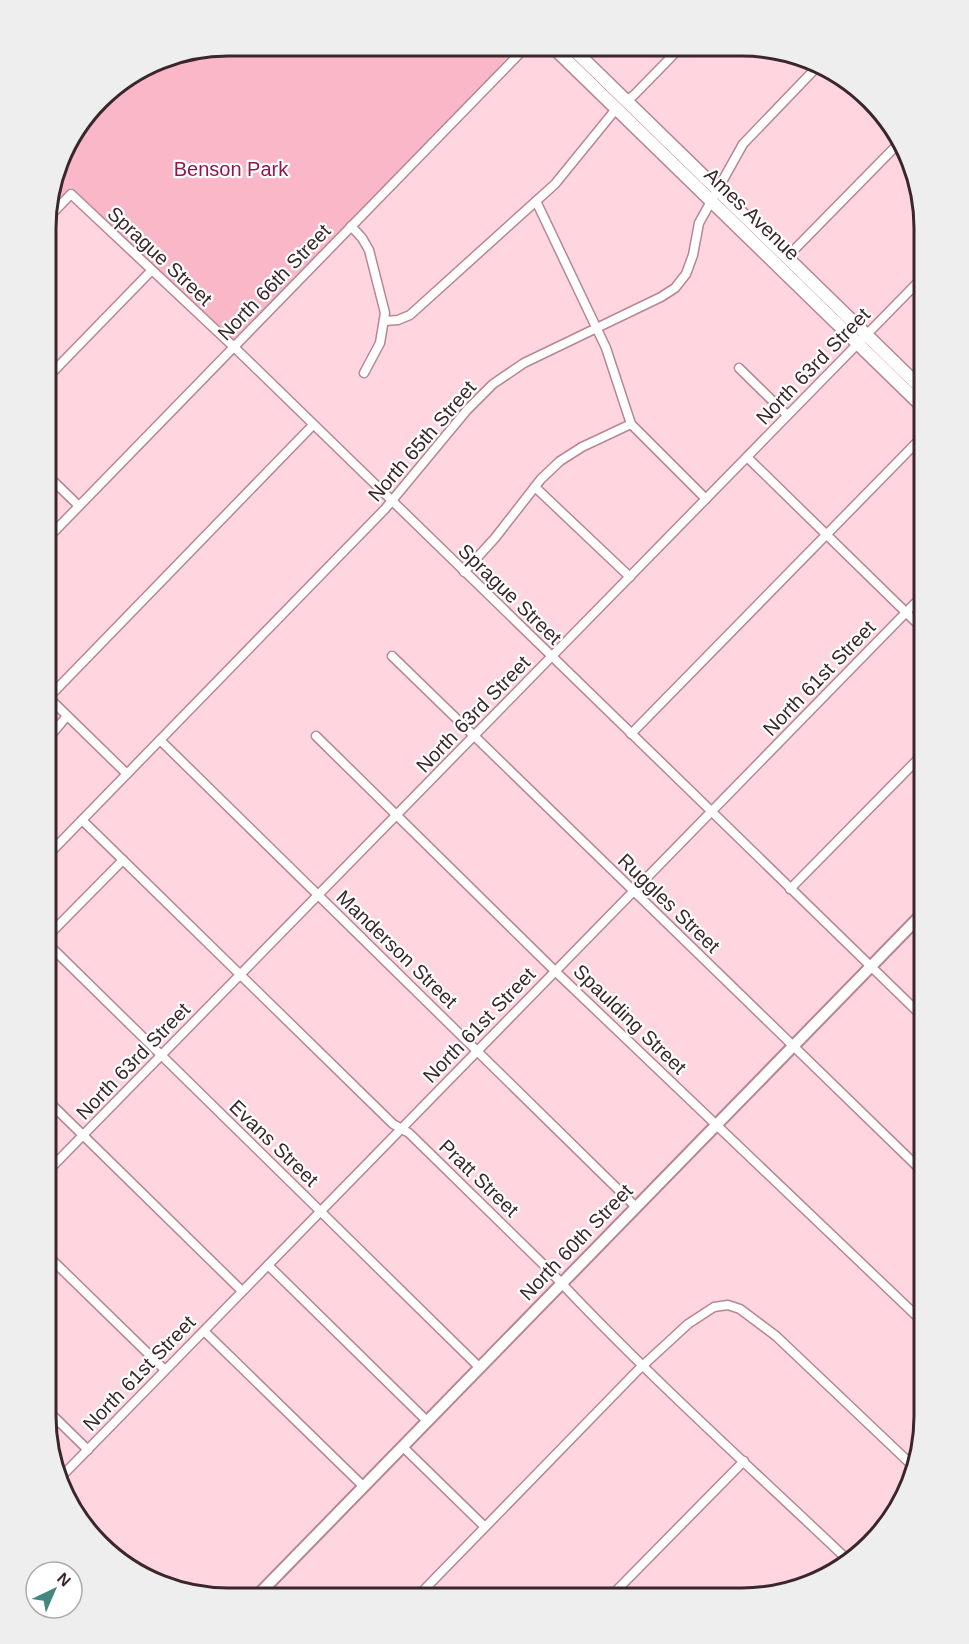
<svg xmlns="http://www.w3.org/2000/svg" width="969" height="1644" viewBox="0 0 969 1644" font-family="Arial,sans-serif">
<rect width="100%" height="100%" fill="#ffd5e0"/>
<polygon fill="#fab7c8" points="227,45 516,47 489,78 233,342 71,187 47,212 47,204 64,146 107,90 158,59"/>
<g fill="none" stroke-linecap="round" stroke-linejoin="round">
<g stroke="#b68793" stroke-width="11">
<g id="street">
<polyline points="625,100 633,96 680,48"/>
<polyline points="536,201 606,348 631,424 706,499"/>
<polyline points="46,220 71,194 234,347 924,1018"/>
<polyline points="351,226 362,238 369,250 385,313 380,343 364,373"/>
<polyline points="787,257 898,144"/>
<polyline points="384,321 398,320 410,315 555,184 616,109"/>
<polyline points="739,368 787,415"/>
<polyline points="46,379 151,271"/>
<polyline points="747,457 924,630"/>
<polyline points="46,474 79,506"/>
<polyline points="535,487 630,577"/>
<polyline points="46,540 526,47"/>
<polyline points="464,572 495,538 541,479 560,461 582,447 631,424"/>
<polyline points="392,656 924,1173"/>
<polyline points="46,695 127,774"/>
<polyline points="48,698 313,425"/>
<polyline points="631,734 924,435"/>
<polyline points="316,736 555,971 924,1323"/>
<polyline points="160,740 636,1207"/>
<polyline points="46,741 67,716"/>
<path d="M82,820L393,1124L409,1133L549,1270C644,1372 749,1466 851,1563"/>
<polyline points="46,857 385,509 467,410 493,384 524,363 661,297 675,288 686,274 693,255 699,223 743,144 816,68"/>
<polyline points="790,889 924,753"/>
<polyline points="46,938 123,860"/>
<polyline points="46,942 479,1367"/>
<polyline points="45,1098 242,1291"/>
<polyline points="45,1174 924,276"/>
<polyline points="45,1253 165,1370"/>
<polyline points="268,1265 427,1421"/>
<polyline points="204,1331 363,1486"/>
<polyline points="45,1408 88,1450"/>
<polyline points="402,1446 485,1527"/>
<polyline points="58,1480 924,594"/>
<polyline points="837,1570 847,1559"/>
<polyline points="416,1598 638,1370 688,1324 714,1307 728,1305 740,1309 776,1336 915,1468"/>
<polyline points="608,1599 744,1461"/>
</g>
</g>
<g stroke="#b68793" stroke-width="14">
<polyline id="secondary" points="255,1598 924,912"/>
</g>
<g stroke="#b68793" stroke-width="15">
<g id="primary">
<polyline points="553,47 924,408"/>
<polyline points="571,47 924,391"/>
</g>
</g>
<use href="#street" stroke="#fff" stroke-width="8"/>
<use href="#secondary" stroke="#fff" stroke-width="10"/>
<use href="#primary" stroke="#fff" stroke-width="12"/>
</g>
<g text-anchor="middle" stroke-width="4.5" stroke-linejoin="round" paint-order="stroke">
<g font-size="20" fill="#8e184a" stroke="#fff">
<text x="231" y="176">Benson Park</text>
</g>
<g font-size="20" fill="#3a272c" stroke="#fff">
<text transform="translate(752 214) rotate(44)" y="7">Ames Avenue</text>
<text transform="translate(160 256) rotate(43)" y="7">Sprague Street</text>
<text transform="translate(274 282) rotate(-46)" y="7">North 66th Street</text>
<text transform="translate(813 366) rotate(-46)" y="7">North 63rd Street</text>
<text transform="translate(422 441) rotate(-49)" y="7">North 65th Street</text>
<text transform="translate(510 594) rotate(44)" y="7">Sprague Street</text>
<text transform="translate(819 678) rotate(-46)" y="7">North 61st Street</text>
<text transform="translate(473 714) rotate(-46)" y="7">North 63rd Street</text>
<text transform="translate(669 903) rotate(44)" y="7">Ruggles Street</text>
<text transform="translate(397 949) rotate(44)" y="7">Manderson Street</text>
<text transform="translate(630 1019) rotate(44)" y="7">Spaulding Street</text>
<text transform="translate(479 1025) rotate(-46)" y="7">North 61st Street</text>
<text transform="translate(133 1061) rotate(-46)" y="7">North 63rd Street</text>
<text transform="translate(274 1143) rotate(44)" y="7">Evans Street</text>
<text transform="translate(479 1178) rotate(44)" y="7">Pratt Street</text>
<text transform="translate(576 1242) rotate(-46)" y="7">North 60th Street</text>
<text transform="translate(139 1373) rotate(-46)" y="7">North 61st Street</text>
</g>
</g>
<path d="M0 0H969V1644H0ZM228 56H742A172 172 0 0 1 914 228V1416A172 172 0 0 1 742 1588H228A172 172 0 0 1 56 1416V228A172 172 0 0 1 228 56Z" fill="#efeeee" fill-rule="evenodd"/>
<path fill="none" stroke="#3a272c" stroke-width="3" d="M228 56H742A172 172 0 0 1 914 228V1416A172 172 0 0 1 742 1588H228A172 172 0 0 1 56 1416V228A172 172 0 0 1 228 56Z"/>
<g transform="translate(54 1590) rotate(44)"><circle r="28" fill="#ffffff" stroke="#b0a9ab" stroke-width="1.5"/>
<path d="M0-4.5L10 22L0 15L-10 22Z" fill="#44887d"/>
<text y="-9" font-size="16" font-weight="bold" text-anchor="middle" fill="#3a272c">N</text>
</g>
</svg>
